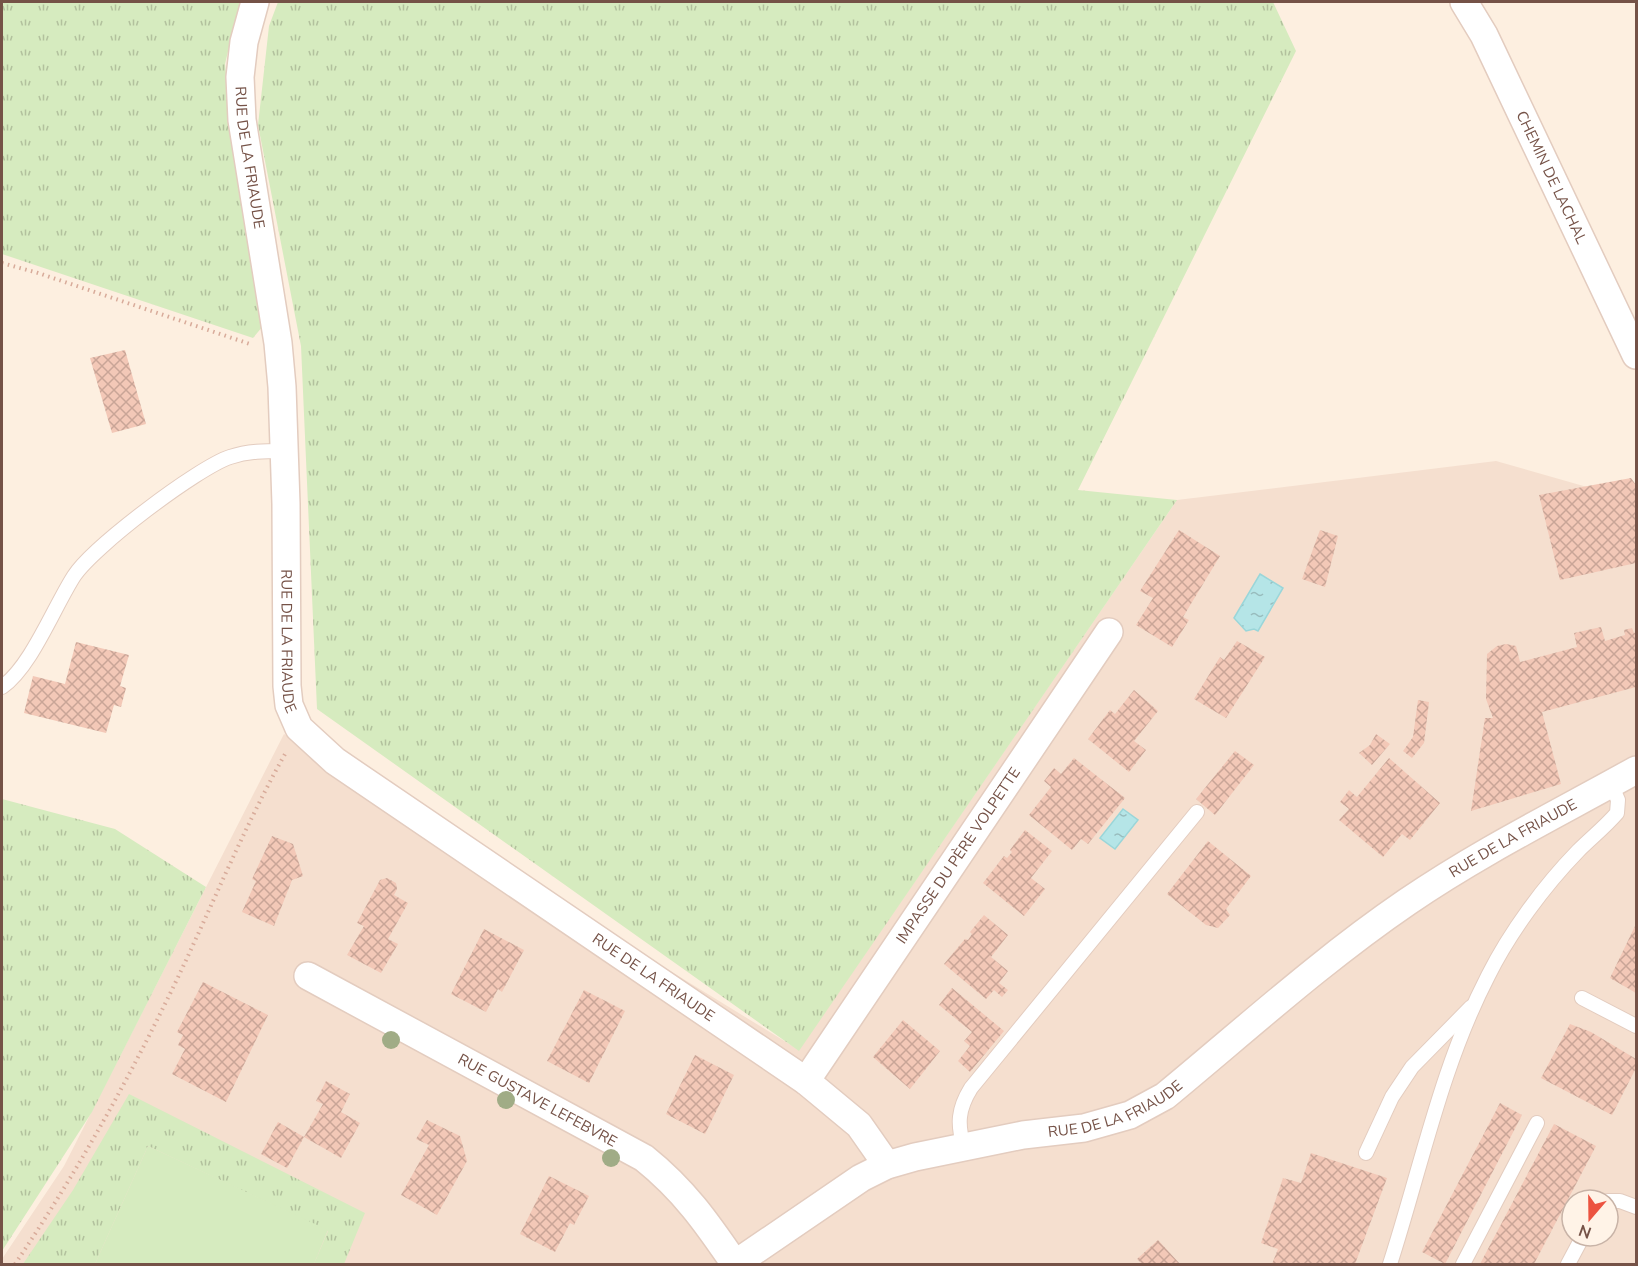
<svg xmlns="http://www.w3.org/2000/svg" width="1638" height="1266" viewBox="0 0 1638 1266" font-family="'Nunito Sans',sans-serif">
<defs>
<pattern id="grass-tufts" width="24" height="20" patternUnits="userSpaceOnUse" patternTransform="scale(1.5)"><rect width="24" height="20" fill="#d6ebbf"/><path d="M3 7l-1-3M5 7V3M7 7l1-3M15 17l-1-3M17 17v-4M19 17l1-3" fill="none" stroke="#b2c19d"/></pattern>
<pattern id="water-ripples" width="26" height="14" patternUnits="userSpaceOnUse" patternTransform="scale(1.5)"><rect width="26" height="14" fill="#b5e5e7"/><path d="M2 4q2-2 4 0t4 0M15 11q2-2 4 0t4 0" fill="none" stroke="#98bcbd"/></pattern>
<pattern id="building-cross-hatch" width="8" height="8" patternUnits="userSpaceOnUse" patternTransform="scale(1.5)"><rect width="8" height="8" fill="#f3c8b7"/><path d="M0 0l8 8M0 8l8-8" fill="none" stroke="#c9a597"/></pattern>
</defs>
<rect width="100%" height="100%" fill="#fdefe0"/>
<path fill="#f5dfcf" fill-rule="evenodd" d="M1496,461L1636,501V1264H2V1259L64,1166L284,734L799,1050L1177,500ZM1572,1200H1608V1236H1572Z"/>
<g fill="url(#grass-tufts)">
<polygon points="2,2 240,2 225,64 230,115 263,326 253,338 2,254"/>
<polygon points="278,2 1273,2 1296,51 1078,490 1177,500 799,1051 317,709 301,346 258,125 269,26"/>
<polygon points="2,799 115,829 206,887 92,1112 2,1251"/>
<polygon points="129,1094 365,1213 344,1264 314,1264 328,1231 148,1146 95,1264 23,1264 73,1190"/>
</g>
<polygon fill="#d6ebbf" points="148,1146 328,1230 314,1264 95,1264"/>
<g fill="url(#water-ripples)" stroke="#9ad6d9" stroke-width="1.5">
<polygon points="1260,574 1283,588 1258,631 1254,629 1246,631 1234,618"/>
<polygon points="1123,809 1138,820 1115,849 1100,838"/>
</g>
<g fill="url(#building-cross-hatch)">
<polygon points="125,350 146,424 112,433 90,358"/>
<polygon points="1631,478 1636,485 1636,563 1560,580 1539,495"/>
<polygon points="1179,530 1220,556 1183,617 1189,620 1172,647 1136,625 1153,598 1140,591"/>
<polygon points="1320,530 1338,536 1325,587 1302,579"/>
<polygon points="1601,627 1605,641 1625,635 1624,630 1632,628 1634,633 1636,632 1636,687 1542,712 1561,784 1471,811 1485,718 1493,718 1486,699 1487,654 1497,646 1506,644 1516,646 1520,662 1577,647 1574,633"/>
<polygon points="1237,641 1265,657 1226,718 1194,699 1220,657 1224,660"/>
<polygon points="76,642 129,655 120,686 126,688 121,707 114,705 106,733 24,713 33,676 65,684"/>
<polygon points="1134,690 1158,711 1134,741 1146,750 1129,772 1088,739 1110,710 1115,714"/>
<polygon points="1418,700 1429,702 1424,743 1412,758 1403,751 1413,737"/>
<polygon points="1376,734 1390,744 1372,765 1359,753 1370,745"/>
<polygon points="1235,751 1254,765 1215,815 1196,799"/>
<polygon points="1074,758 1125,798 1088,844 1081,839 1072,850 1029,815 1051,787 1044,781 1054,768 1061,774"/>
<polygon points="1389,758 1440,803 1410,840 1402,834 1383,857 1339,820 1349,809 1340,802 1349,790 1357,797"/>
<polygon points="1025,830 1052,851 1031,878 1045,889 1024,916 983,883 1004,856 1007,858 1012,852 1010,850"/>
<polygon points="272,836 293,844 303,876 292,880 274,926 242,912 256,881 252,879"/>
<polygon points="1208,841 1251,876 1226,909 1230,915 1218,928 1206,925 1167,894"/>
<polygon points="387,878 396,883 397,889 394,895 408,903 388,939 398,944 381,973 347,955 364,926 357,923 380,880"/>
<polygon points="984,915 1008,935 991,957 1008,971 999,983 1008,990 1002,997 994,990 986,999 944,964 965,939 968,940 972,934 970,932"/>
<polygon points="1636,924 1636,993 1610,978"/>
<polygon points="484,929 524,950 502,992 498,989 486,1012 451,994"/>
<polygon points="203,982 268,1015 226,1102 172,1074 185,1049 178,1045 183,1035 177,1032"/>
<polygon points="952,988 1004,1031 970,1072 958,1061 970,1046 964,1041 972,1032 939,1005"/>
<polygon points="584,990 625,1011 589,1083 547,1061"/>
<polygon points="903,1020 940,1051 910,1089 873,1057"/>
<polygon points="1570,1024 1591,1032 1636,1059 1636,1068 1612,1115 1541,1078"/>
<polygon points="695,1055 734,1075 705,1134 666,1114"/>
<polygon points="326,1081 350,1094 341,1112 360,1123 341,1158 304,1137 323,1104 316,1101"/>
<polygon points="1500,1103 1522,1115 1445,1264 1422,1252"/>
<polygon points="427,1120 460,1136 467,1161 437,1215 401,1195 429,1145 416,1139"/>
<polygon points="278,1122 304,1137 287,1168 261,1154"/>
<polygon points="1554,1124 1596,1146 1534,1264 1480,1264"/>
<polygon points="1311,1153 1387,1178 1355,1264 1272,1264 1278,1249 1261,1243 1283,1178 1301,1183"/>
<polygon points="549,1176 589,1196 574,1225 570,1223 555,1252 520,1234"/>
<polygon points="1158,1240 1180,1264 1142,1264 1137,1259"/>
</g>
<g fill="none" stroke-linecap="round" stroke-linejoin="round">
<g stroke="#e3ccbf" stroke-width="16">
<g id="lane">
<path d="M2,687C31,667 54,607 74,576C93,547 197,468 230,457C248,451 265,451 284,451"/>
<polyline points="1582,998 1636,1026"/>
<path d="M964,1147C957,1124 958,1109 971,1088L1197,812"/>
<polyline points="1366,1153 1392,1097 1412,1067 1471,1007"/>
<polyline points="1608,1201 1620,1201 1636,1207"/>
<path d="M1390,1264C1421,1168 1441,1067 1488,976C1510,932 1544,886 1578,851C1591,838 1605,827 1617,813L1618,800L1611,784"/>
<polyline points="1463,1264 1537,1123"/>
<polyline points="1568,1264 1583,1236"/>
</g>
</g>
<g stroke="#e3ccbf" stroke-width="30">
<g id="street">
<path id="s1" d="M255,2L244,42L240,77L242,120L278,343L282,387L286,504L287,686L289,705L299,728L335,761L806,1081L859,1125L887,1165"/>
<path id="s2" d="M1464,2L1484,35L1636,355"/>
<path id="s3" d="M308,976L644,1158C684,1190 707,1223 735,1264"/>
<path id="s4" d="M806,1081L1109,632"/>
<path id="s5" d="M735,1264L861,1178L887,1165L915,1157L1023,1135L1084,1128L1130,1115L1165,1096C1245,1030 1322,960 1407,902C1480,852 1559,813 1636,770"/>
</g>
</g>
<g stroke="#d8ab9a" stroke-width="4" stroke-dasharray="1.5 4.5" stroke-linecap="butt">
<polyline points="2,263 38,273 250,344"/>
<path d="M15,1264C70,1183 119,1097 163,1008C205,924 239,836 285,754"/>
</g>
<use href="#lane" stroke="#fff" stroke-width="14"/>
<use href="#street" stroke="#fff" stroke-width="27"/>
</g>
<g fill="#a0ac86">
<circle cx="391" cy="1040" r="9"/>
<circle cx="506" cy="1100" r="9"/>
<circle cx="611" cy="1158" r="9"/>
</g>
<g text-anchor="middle" stroke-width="5" stroke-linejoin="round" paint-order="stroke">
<g font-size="15" fill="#755247" stroke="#fff3e7">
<text dy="5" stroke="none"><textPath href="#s1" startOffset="158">RUE DE LA FRIAUDE</textPath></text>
<text dy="5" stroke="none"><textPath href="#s2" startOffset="196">CHEMIN DE LACHAL</textPath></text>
<text dy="5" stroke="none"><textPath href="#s1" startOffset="644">RUE DE LA FRIAUDE</textPath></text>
<text dy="5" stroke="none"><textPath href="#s5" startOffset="904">RUE DE LA FRIAUDE</textPath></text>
<text dy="5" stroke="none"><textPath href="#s4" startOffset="272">IMPASSE DU PÈRE VOLPETTE</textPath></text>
<text dy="5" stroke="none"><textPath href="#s1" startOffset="1167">RUE DE LA FRIAUDE</textPath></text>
<text dy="5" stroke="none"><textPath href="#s3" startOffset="261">RUE GUSTAVE LEFEBVRE</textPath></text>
<text dy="5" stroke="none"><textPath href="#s5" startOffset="418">RUE DE LA FRIAUDE</textPath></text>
</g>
</g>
<rect width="1638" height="1266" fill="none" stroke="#755247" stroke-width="6"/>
<g transform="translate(1590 1218) rotate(200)"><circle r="28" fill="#fff3e7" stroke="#c8b3a7" stroke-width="1.5"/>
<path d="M0-4.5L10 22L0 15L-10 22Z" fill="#ec5340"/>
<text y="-9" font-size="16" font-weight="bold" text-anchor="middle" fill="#755247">N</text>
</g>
</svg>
